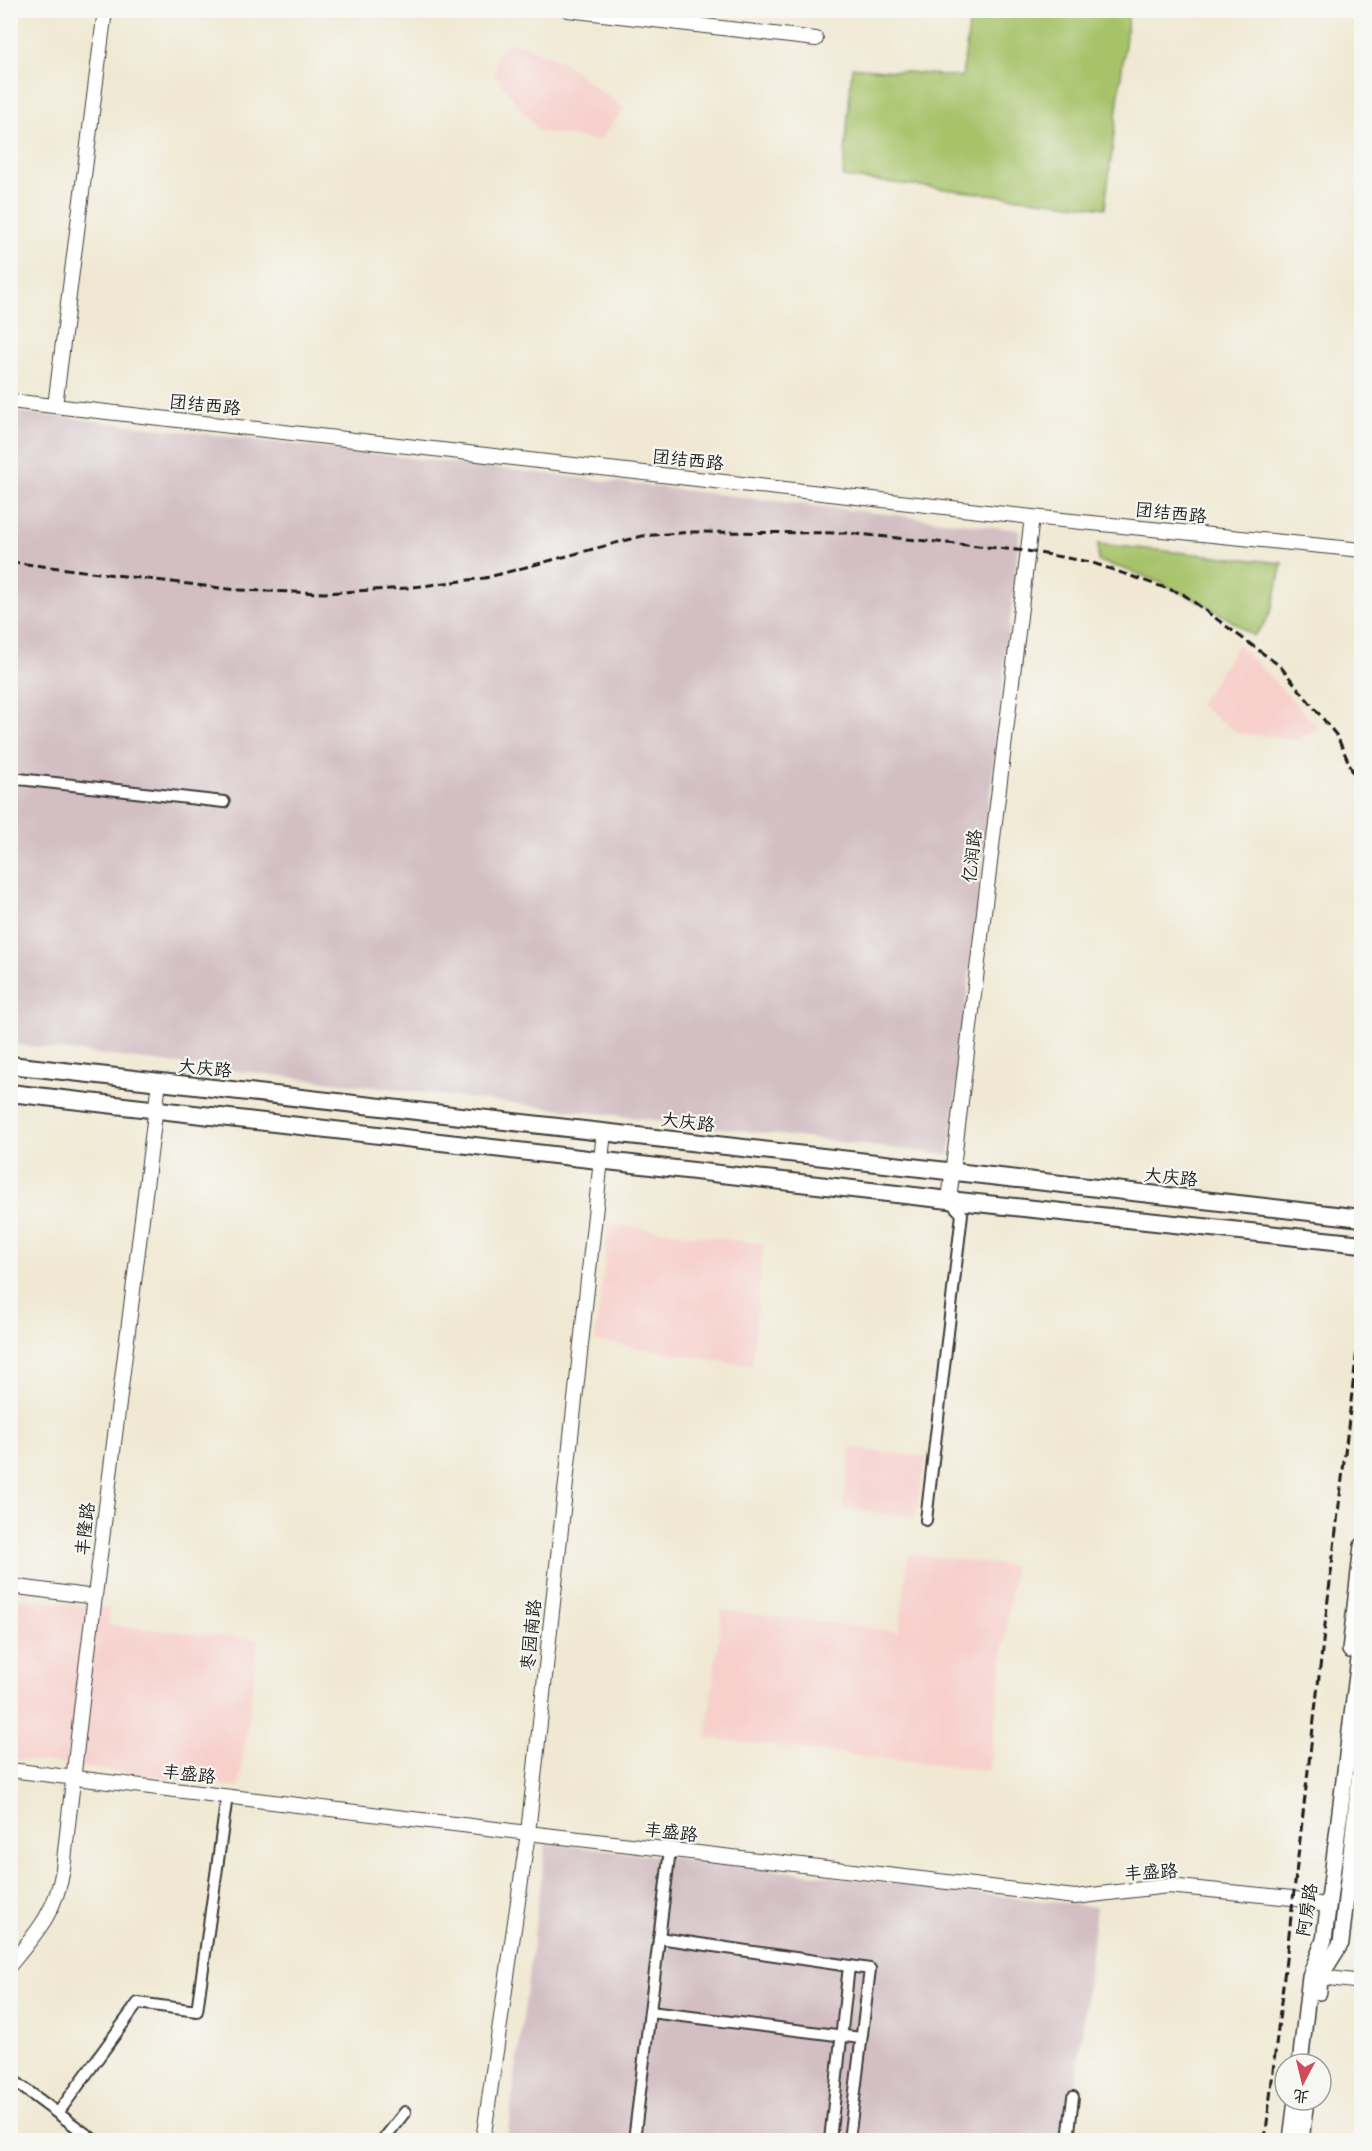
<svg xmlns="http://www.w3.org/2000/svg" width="1372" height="2151" viewBox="0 0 1372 2151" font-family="Pangolin,'LXGW WenKai TC',sans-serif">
<rect width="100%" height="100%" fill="#f6f6f2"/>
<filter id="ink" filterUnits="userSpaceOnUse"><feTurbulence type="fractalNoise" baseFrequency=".0167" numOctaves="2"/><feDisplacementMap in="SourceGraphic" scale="12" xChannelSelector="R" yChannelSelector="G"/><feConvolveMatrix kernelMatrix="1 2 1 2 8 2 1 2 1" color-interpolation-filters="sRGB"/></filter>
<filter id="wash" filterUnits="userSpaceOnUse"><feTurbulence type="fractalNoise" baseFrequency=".008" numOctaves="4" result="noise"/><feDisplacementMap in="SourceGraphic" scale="24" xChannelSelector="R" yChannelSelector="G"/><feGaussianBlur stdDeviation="1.35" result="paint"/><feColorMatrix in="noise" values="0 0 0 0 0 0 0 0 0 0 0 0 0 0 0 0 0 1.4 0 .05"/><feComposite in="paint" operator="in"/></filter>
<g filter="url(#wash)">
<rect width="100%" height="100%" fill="#f0e8d2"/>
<g fill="#f7d0cc">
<polygon points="503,43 521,44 561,61 624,109 599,141 538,131 495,75 495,58"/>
<polygon points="1238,644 1320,729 1296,740 1238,733 1199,705"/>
<polygon points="609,1224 763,1244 752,1366 595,1341"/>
<polygon points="851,1448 926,1457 916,1518 843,1508"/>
<polygon points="909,1554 1014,1566 989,1771 706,1738 722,1610 899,1632"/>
<polygon points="11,1598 109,1608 108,1625 259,1640 239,1787 11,1758"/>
</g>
<g fill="#d2bec3">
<polygon points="11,411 1020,530 949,1155 11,1044"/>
<polygon points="546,1843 1096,1907 1070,2140 519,2140 507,2139"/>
</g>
<g fill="#a7c36a" stroke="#627043" stroke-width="1.5">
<polygon points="971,11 1129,11 1105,208 843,177 852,67 962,77"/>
<path d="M1098,544L1282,563C1276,589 1275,619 1253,636C1205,600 1156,577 1098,561Z"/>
</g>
</g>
<g filter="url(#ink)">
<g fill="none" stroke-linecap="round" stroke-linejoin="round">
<g stroke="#3c3b37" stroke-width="14">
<g id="minor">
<polyline points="10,778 224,802"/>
<polyline points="926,1520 962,1214 949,1200"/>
<polyline points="659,1938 870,1969 849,2140"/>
<polyline points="650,2012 861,2038"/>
<polyline points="10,2078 94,2140"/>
<polyline points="58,2113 138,2003 197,2011 227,1796"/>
<polyline points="383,2140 405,2112"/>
<polyline points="634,2140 670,1850"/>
<polyline points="830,2140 849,1966"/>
<polyline points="1068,2140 1073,2097"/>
</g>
</g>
<g stroke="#3c3b37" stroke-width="16">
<g id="tertiary">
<polyline points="568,10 816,39"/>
<polyline points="10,401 1032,517 1362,550"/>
<polyline points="55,406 105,10"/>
<polyline points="949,1200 1032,517"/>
<polyline points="10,1586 95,1597"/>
<polyline points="10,1770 528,1833 1075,1897 1168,1886 1292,1898 1328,1906"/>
<path d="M10,1965C37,1932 56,1912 63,1869L84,1684L159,1082"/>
<polyline points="1312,1976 1362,1982"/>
<polyline points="483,2140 528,1833 604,1132"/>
</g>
</g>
<g stroke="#3c3b37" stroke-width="18">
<g id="secondary">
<polyline points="1350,1650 1362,1546"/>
<polyline points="1319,1992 1320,1977 1341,1943 1362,1755"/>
<polyline points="1300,2064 1310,1976 1324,1940 1362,1635"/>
<polyline points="1291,2140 1296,2100"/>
<polyline points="1301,2140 1306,2100"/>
</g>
</g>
<g stroke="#3c3b37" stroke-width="20">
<g id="primary">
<polyline points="10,1065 1362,1218"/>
<polyline points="10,1093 949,1200 1362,1244"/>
</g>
</g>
<use href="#minor" stroke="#fff" stroke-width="10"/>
<use href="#tertiary" stroke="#fff" stroke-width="14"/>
<use href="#secondary" stroke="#fff" stroke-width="15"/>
<use href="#primary" stroke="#fff" stroke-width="16"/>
<g stroke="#1c1c1c" stroke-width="3" stroke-dasharray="9 4.5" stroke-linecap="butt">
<polyline points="10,562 237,590 324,593 406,588 485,578 642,536 692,532 847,533 1027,551 1090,562 1183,594 1280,666 1337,736 1362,793"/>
<polyline points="1265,2140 1362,1307"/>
</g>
</g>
</g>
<g text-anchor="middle" stroke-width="4.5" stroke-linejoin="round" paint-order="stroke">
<g font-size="18" fill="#1c1c1c" stroke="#f6f6f2">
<text transform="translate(205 405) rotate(6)" y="6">团结西路</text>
<text transform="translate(688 460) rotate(6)" y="6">团结西路</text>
<text transform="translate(1171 513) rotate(6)" y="6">团结西路</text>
<text transform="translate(972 856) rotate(-83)" y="6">亿润路</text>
<text transform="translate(205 1068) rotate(6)" y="6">大庆路</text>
<text transform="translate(688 1122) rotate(7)" y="6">大庆路</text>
<text transform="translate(1171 1177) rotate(6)" y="6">大庆路</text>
<text transform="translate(85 1529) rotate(-83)" y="6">丰隆路</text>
<text transform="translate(531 1635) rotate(-84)" y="6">枣园南路</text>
<text transform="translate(189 1774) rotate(7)" y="6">丰盛路</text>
<text transform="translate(671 1832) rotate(7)" y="6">丰盛路</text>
<text transform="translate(1151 1872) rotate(-3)" y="6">丰盛路</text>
<text transform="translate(1307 1910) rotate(-81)" y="6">阿房路</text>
</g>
</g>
<rect width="1372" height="2151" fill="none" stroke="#f6f6f2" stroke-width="36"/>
<g transform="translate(1303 2082) rotate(187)"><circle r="28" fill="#f6f6f2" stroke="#9f9f9c" stroke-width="1.5"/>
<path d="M0-4.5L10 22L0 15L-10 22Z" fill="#d1495b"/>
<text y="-9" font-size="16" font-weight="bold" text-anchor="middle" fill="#1c1c1c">北</text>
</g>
</svg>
